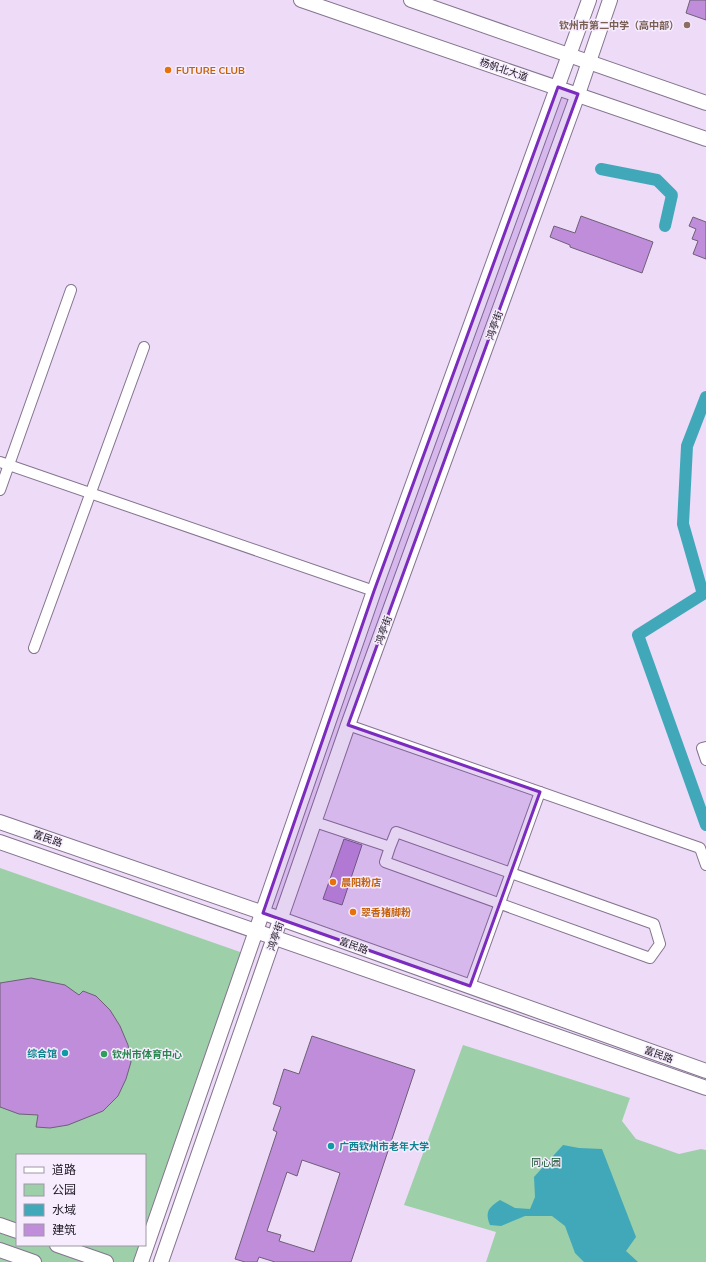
<svg xmlns="http://www.w3.org/2000/svg" width="706" height="1262" viewBox="0 0 706 1262" font-family="Mulish,'Noto Sans SC',sans-serif">
<rect width="100%" height="100%" fill="#eddbf8"/>
<g fill="#9dcfa8">
<polygon points="0,868 243,953 145,1234 145,1155 17,1155 17,1245 141,1245 135,1262 0,1262"/>
<polygon points="463,1045 630,1098 622,1121 636,1139 679,1154 701,1149 706,1150 706,1262 486,1262 496,1232 404,1205"/>
</g>
<path fill="#41a8b9" d="M563,1145L579,1148L602,1149L636,1237L626,1251L638,1262H666H584L575,1253L565,1226L552,1216H525L501,1226L490,1225C484,1211 490,1207 500,1200L515,1208L530,1209L535,1197L534,1177Z"/>
<g fill="none" stroke-linecap="round" stroke-linejoin="round">
<g stroke="#41a8b9" stroke-width="12">
<polyline points="601,169 657,180 672,195 665,226"/>
<polyline points="706,397 687,446 683,524 703,594 638,635 706,825"/>
</g>
</g>
<g fill="#bf8dda" stroke="#6e5f77" fill-rule="evenodd">
<polygon points="690,0 706,0 706,20 686,13"/>
<polygon points="581,216 653,242 642,273 570,247 570,245 550,237 554,226 575,233"/>
<polygon points="693,217 706,222 706,259 693,254 698,241 692,239 696,229 689,226"/>
<polygon points="344,839 362,845 342,905 323,899"/>
<polygon points="31,978 65,985 79,995 83,991 96,996 110,1010 120,1026 128,1045 131,1062 126,1079 118,1096 103,1111 68,1125 50,1128 36,1127 38,1115 19,1114 0,1107 0,983"/>
<path d="M312,1036L415,1070L351,1262H275L259,1257L257,1262H245L235,1259L277,1132L273,1130L281,1107L273,1104L284,1069L299,1074ZM302,1160L340,1173L314,1252L279,1241L281,1235L267,1231L287,1172L297,1176Z"/>
</g>
<g fill="none" stroke-linecap="round" stroke-linejoin="round">
<g stroke="#84748e" stroke-width="12">
<g id="street">
<polyline points="0,462 374,591"/>
<polyline points="0,490 71,290"/>
<polyline points="34,648 144,347"/>
<polyline points="348,725 700,848 706,865"/>
<polyline points="706,747 702,748 706,760"/>
<polyline points="315,822 390,847 385,862 650,958 660,944 654,924 396,832 390,847"/>
<polyline points="470,986 540,792"/>
</g>
</g>
<g stroke="#84748e" stroke-width="16">
<g id="secondary">
<polyline points="301,0 706,139"/>
<polyline points="411,0 706,103"/>
<polyline points="0,822 281,919 706,1071"/>
<polyline points="0,842 706,1088"/>
<polyline points="0,1225 17,1231"/>
<polyline points="57,1245 106,1262"/>
<polyline points="0,1250 34,1262"/>
<polyline points="141,1262 374,591 589,0"/>
<polyline points="161,1262 348,725 578,94 610,0"/>
</g>
</g>
<use href="#street" stroke="#fff" stroke-width="10"/>
<use href="#secondary" stroke="#fff" stroke-width="14"/>
</g>
<path fill="#7b2cbf" fill-opacity="0.2" stroke="#7b2cbf" stroke-width="3" stroke-linejoin="round" d="M558,87L578,94L348,725L540,792L470,986L263,913L374,591Z"/>
<circle fill="#8d6e63" stroke="#f6ecfd" stroke-width="1.5" cx="687" cy="25" r="4"/>
<g fill="#e8710a" stroke="#f6ecfd" stroke-width="1.5">
<circle cx="168" cy="70" r="4"/>
<circle cx="333" cy="882" r="4"/>
<circle cx="353" cy="912" r="4"/>
</g>
<g fill="#0f9aa8" stroke="#f6ecfd" stroke-width="1.5">
<circle cx="65" cy="1053" r="4"/>
<circle cx="331" cy="1146" r="4"/>
</g>
<circle fill="#2e9e5b" stroke="#f6ecfd" stroke-width="1.5" cx="104" cy="1054" r="4"/>
<g text-anchor="middle" stroke-width="3" stroke-linejoin="round" paint-order="stroke">
<g font-size="10" font-weight="bold" fill="#785e54" stroke="#f6ecfd" text-anchor="end">
<text x="679" y="29">钦州市第二中学（高中部）</text>
</g>
<g font-size="10" fill="#1e1822" stroke="#f6ecfd">
<text transform="translate(504 69) rotate(19)" y="4">杨帆北大道</text>
<text transform="translate(494 325) rotate(-70)" y="4">鸿亭街</text>
<text transform="translate(383 630) rotate(-70)" y="4">鸿亭街</text>
<text transform="translate(48 838) rotate(19)" y="4">富民路</text>
<text transform="translate(275 936) rotate(-71)" y="4">鸿亭街</text>
<text transform="translate(354 945) rotate(20)" y="4">富民路</text>
<text transform="translate(659 1054) rotate(20)" y="4">富民路</text>
</g>
<g font-size="10" font-weight="bold" fill="#c56008" stroke="#f6ecfd" text-anchor="start">
<text x="176" y="74">FUTURE CLUB</text>
<text x="341" y="886">晨阳粉店</text>
<text x="361" y="916">翠香猪脚粉</text>
</g>
<g font-size="10" font-weight="bold" fill="#0d838f" stroke="#f6ecfd" text-anchor="end">
<text x="57" y="1057">综合馆</text>
<text x="339" y="1150" text-anchor="start">广西钦州市老年大学</text>
</g>
<g font-size="10" font-weight="bold" fill="#27864d" stroke="#f6ecfd" text-anchor="start">
<text x="112" y="1058">钦州市体育中心</text>
</g>
<g font-size="10" fill="#0e4d26" stroke="#f6ecfd">
<text x="546" y="1166">同心园</text>
</g>
</g>
<rect x="16" y="1154" width="130" height="92" fill="#f6ecfd" stroke="#a097a5"/>
<rect x="24" y="1167" width="20" height="6" fill="#ffffff" stroke="#a097a5"/>
<text x="52" y="1174" font-size="12" fill="#1e1822">道路</text>
<rect x="24" y="1184" width="20" height="12" fill="#9dcfa8" stroke="#a097a5"/>
<text x="52" y="1194" font-size="12" fill="#1e1822">公园</text>
<rect x="24" y="1204" width="20" height="12" fill="#41a8b9" stroke="#a097a5"/>
<text x="52" y="1214" font-size="12" fill="#1e1822">水域</text>
<rect x="24" y="1224" width="20" height="12" fill="#bf8dda" stroke="#a097a5"/>
<text x="52" y="1234" font-size="12" fill="#1e1822">建筑</text>
</svg>
